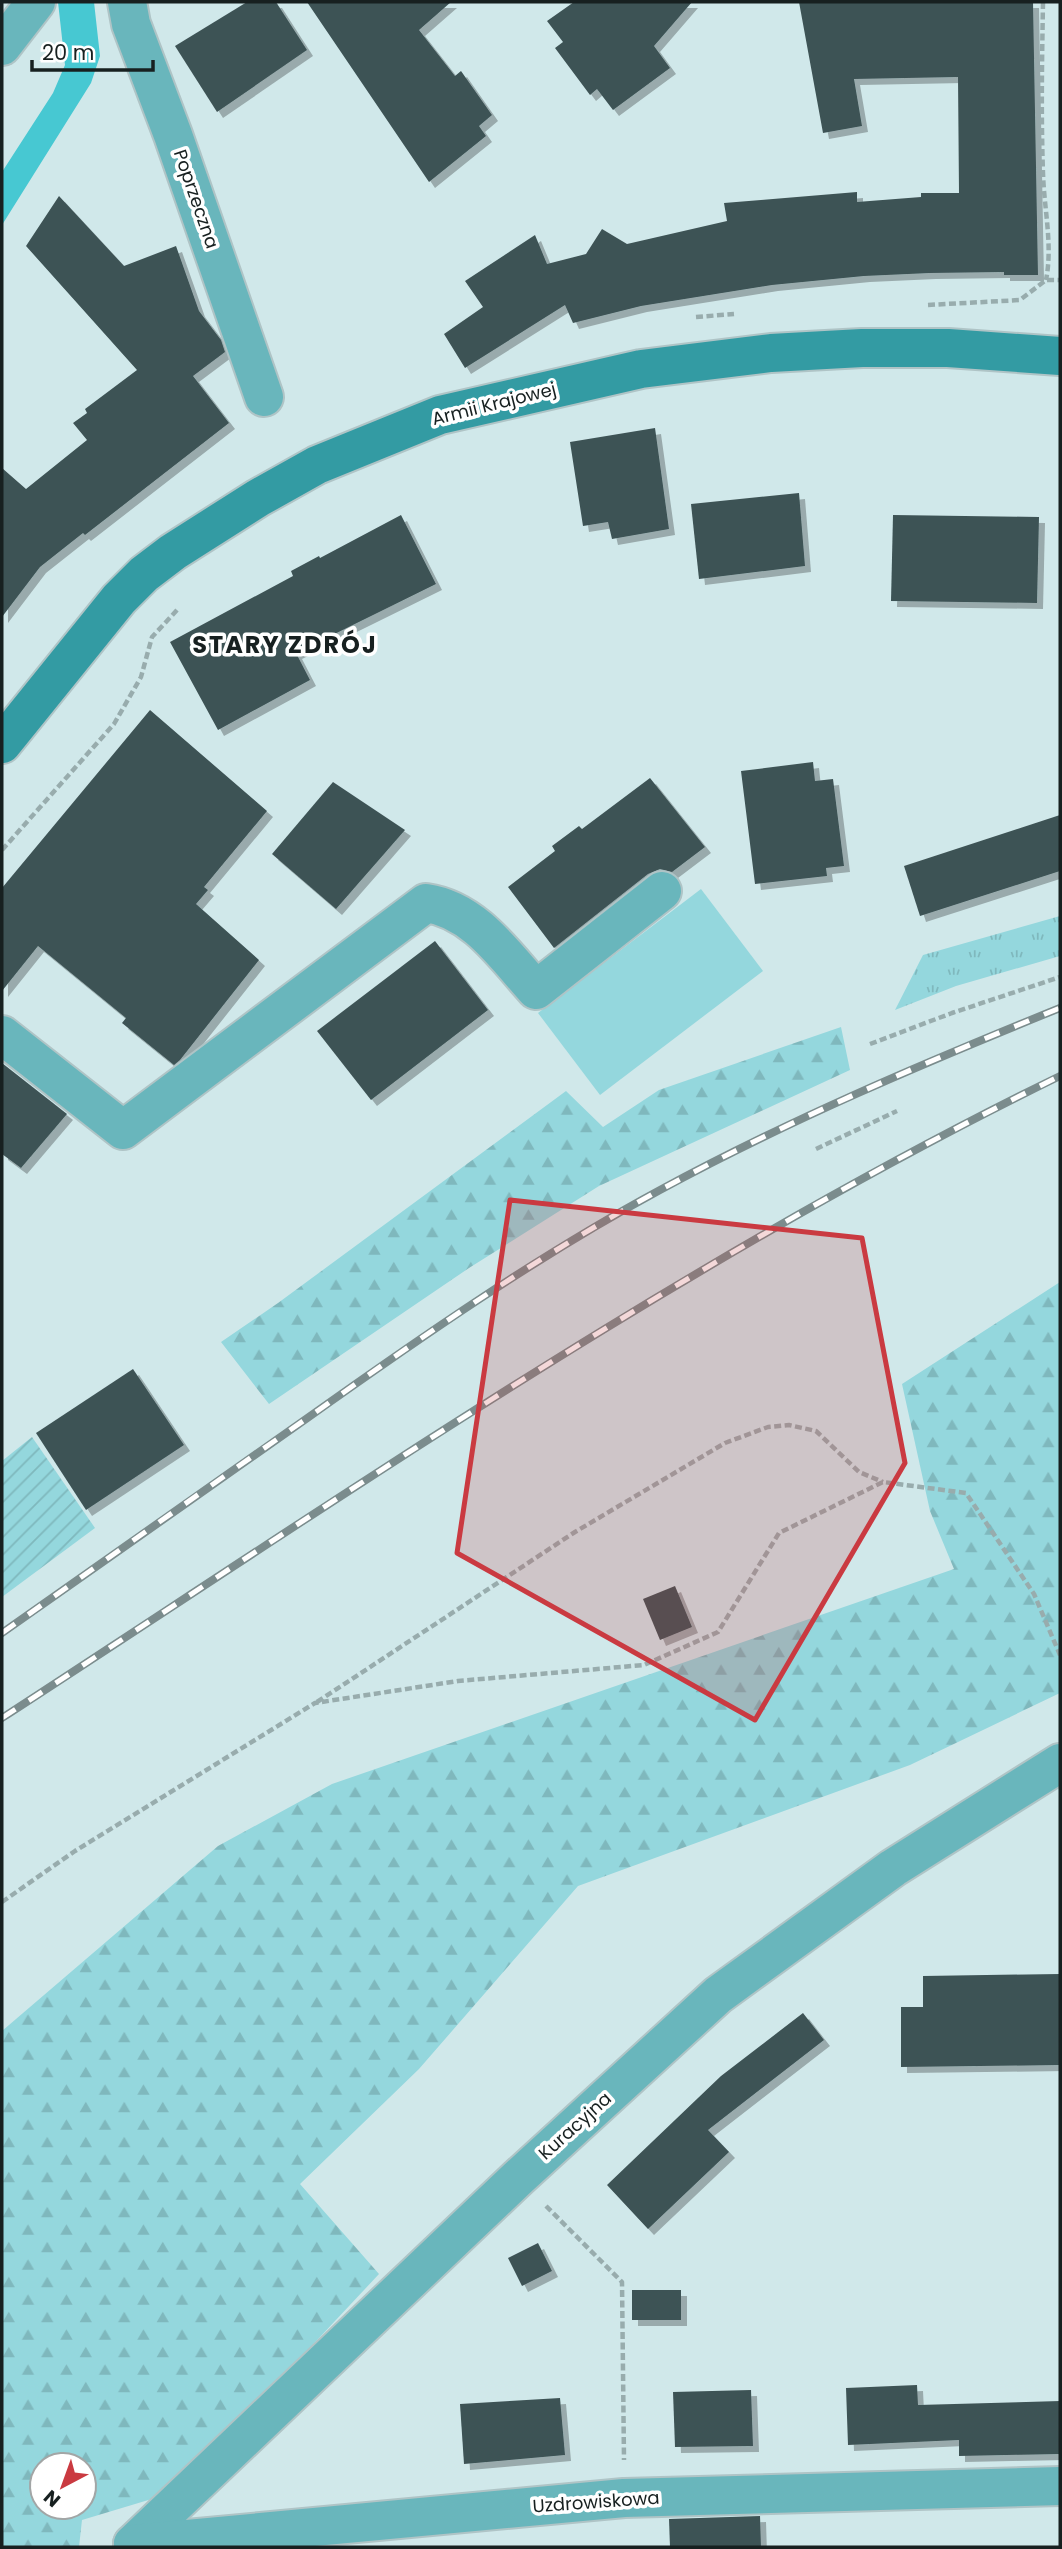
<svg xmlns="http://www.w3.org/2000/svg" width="1062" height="2549" viewBox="0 0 1062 2549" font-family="Poppins,sans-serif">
<defs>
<pattern id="grass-tufts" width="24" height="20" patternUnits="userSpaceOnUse" patternTransform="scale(1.75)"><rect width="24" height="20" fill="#94d7dd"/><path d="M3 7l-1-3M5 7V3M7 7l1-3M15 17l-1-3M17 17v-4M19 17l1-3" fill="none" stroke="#7fb8bd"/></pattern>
<pattern id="forest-firs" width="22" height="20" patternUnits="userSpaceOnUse" patternTransform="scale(1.75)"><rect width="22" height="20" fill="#94d7dd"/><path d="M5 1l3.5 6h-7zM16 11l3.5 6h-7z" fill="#7fb8bd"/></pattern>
<pattern id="garden-furrows" width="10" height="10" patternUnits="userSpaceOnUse" patternTransform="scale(1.75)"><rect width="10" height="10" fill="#94d7dd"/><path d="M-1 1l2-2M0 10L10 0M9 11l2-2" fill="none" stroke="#7fb8bd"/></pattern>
<filter id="shadow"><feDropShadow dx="6" dy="6" stdDeviation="0" flood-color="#0004"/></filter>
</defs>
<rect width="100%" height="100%" fill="#d0e8ea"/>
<polygon fill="url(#grass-tufts)" points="1060,916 1060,956 956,986 895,1010 923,955"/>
<g fill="url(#forest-firs)" fill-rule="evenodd">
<polygon points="841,1027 850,1070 599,1186 469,1268 269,1404 221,1342 278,1303 566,1091 603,1127 659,1090"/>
<path d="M1060,1282V1693L910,1765L578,1886L419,2069L300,2184L379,2274L175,2492L82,2520L79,2547H2V2031L218,1846L332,1784L954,1569L930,1511L902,1384ZM42,2465H84V2507H42Z"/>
</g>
<polygon fill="#94d7dd" points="701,889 763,971 600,1095 538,1013"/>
<polygon fill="url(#garden-furrows)" points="32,1437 95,1528 2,1597 2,1461"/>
<polygon fill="#47c8d2" points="58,2 94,2 100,56 91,83 2,225 2,172 53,93 65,65"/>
<g fill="#3e5355" filter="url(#shadow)">
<polygon points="247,2 276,2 307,50 217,112 175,46"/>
<polygon points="307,2 451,2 419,30 455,76 461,71 492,115 479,126 486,136 429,182"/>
<polygon points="574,2 692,2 654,46 670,68 613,110 597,89 590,95 555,48 563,42 547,21"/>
<polygon points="799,2 1033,2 1038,275 1004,275 1004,272 930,273 864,276 772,285 641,306 573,323 565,305 465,368 444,334 483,307 465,281 535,235 547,264 586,254 602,229 627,244 727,221 724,203 857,192 857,202 921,197 921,193 959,193 958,77 854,79 862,126 823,133"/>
<polygon points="59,196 124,266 176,246 199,311 221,340 225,352 193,376 229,423 85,535 83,533 40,567 2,617 2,468 26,489 87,440 73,423 87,413 85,409 137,370 26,246"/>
<polygon points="655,428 669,529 612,539 608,522 583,526 570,442"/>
<polygon points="799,493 805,566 699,579 691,504"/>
<polygon points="401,515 436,584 296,653 310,680 218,730 170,642 293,576 291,571 319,556 320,558"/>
<polygon points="893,515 1039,517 1037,603 891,601"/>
<polygon points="150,710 267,811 204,887 208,890 196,904 259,960 180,1060 174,1065 122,1023 126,1018 38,946 2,991 2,888"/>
<polygon points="813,762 815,781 833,779 844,866 826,868 827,876 755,884 741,771"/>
<polygon points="650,778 705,847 672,872 660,869 648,874 554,948 508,887 555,851 552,846 579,826 582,829"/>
<polygon points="333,782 405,830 336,909 272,854"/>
<polygon points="1060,815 1060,871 920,916 904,866"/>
<polygon points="435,941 488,1010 371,1100 317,1031"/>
<polygon points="2,1063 67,1114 21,1168 2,1154"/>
<polygon points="133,1369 184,1445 86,1510 36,1433"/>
<polygon points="675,1586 692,1627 660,1640 643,1599"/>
<polygon points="1060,1974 1060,2065 901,2067 901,2007 923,2007 923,1976"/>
<polygon points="803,2013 824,2040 708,2130 729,2152 648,2229 607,2185 721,2076"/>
<polygon points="538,2243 552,2271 522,2286 508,2258"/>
<rect x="632" y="2290" width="49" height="30"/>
<polygon points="917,2385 918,2405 1060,2401 1060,2454 959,2456 959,2440 848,2445 846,2388"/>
<polygon points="751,2390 753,2446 675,2447 673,2392"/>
<polygon points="560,2398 565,2455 464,2464 460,2404"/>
<polygon points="760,2516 761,2547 670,2547 669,2519"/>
</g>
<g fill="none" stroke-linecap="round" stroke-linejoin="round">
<g stroke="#afc4c6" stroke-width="42">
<g id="minor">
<polyline points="127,2 131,24 173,135 264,397"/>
<polyline points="2,46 36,2"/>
<path d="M2,1035L123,1130L426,903C475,910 505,956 536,990L662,891"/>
<polyline points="133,2544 518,2178 718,1995 893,1868 1060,1763"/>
<polyline points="133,2544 624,2498 1060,2486"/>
</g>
</g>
<g stroke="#afc4c6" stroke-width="42">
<polyline id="secondary" points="2,744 119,599 144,574 173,552 258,498 317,465 440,415 641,369 771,353 862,348 948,348 1060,356"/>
</g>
<g stroke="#98acad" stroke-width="4.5" stroke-dasharray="7 3.5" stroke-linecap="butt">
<path d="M1043,2C1042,59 1041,116 1043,173C1044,209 1053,245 1046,280"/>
<polyline points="928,305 1020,300 1046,280 1060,280"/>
<polyline points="696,317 734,314"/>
<polyline points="2,850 114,724 141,677 152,637 178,609"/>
<polyline points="870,1044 952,1013 1060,977"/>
<polyline points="816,1149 897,1111"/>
<polyline points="317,1702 575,1532 725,1443 768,1427 789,1425 816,1431 859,1472 883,1482"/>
<polyline points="2,1902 75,1851 315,1703 458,1681 644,1665 718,1632 779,1533 883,1482 966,1493 1034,1594 1060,1655"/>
<polyline points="546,2206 622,2282 624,2460"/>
</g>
<use href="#minor" stroke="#69b6bc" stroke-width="38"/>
<use href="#secondary" stroke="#339ba3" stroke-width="38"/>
<g stroke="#7b8c8d" stroke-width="8">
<g id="rail">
<path d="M2,1633C103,1562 204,1490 306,1419C420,1338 536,1257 660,1190C789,1120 924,1063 1060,1008"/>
<path d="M2,1718C348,1493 689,1257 1060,1076"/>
</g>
</g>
<use href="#rail" stroke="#fff" stroke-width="5" stroke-dasharray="16" stroke-linecap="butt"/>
</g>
<path fill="#ca3a41" fill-opacity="0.2" stroke="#ca3a41" stroke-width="5" stroke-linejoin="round" d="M510,1200L862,1238L905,1463L755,1720L457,1553Z"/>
<g text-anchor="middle" stroke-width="7" stroke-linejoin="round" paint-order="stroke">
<g font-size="18" fill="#172020" stroke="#fff">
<text transform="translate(196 199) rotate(71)" y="6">Poprzeczna</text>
<text transform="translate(494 404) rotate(-14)" y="6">Armii Krajowej</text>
<text transform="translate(575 2126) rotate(-42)" y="6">Kuracyjna</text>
<text transform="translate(596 2502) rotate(-4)" y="6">Uzdrowiskowa</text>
</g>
<g font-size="24" font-weight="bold" letter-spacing="2" fill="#172020" stroke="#fff">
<text x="285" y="653">STARY ZDRÓJ</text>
</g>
</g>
<rect width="1062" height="2549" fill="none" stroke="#172020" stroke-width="7"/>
<g transform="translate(63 2486) rotate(221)"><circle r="33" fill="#ffffff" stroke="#a2a6a6" stroke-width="2"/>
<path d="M0-5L12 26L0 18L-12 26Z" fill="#ca3a41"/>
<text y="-10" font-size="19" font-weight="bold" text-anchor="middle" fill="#172020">N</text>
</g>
<path d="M32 60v10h121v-10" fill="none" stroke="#172020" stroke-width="3.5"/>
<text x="42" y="60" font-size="21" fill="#172020" stroke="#ffffff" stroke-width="5" paint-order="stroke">20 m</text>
</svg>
